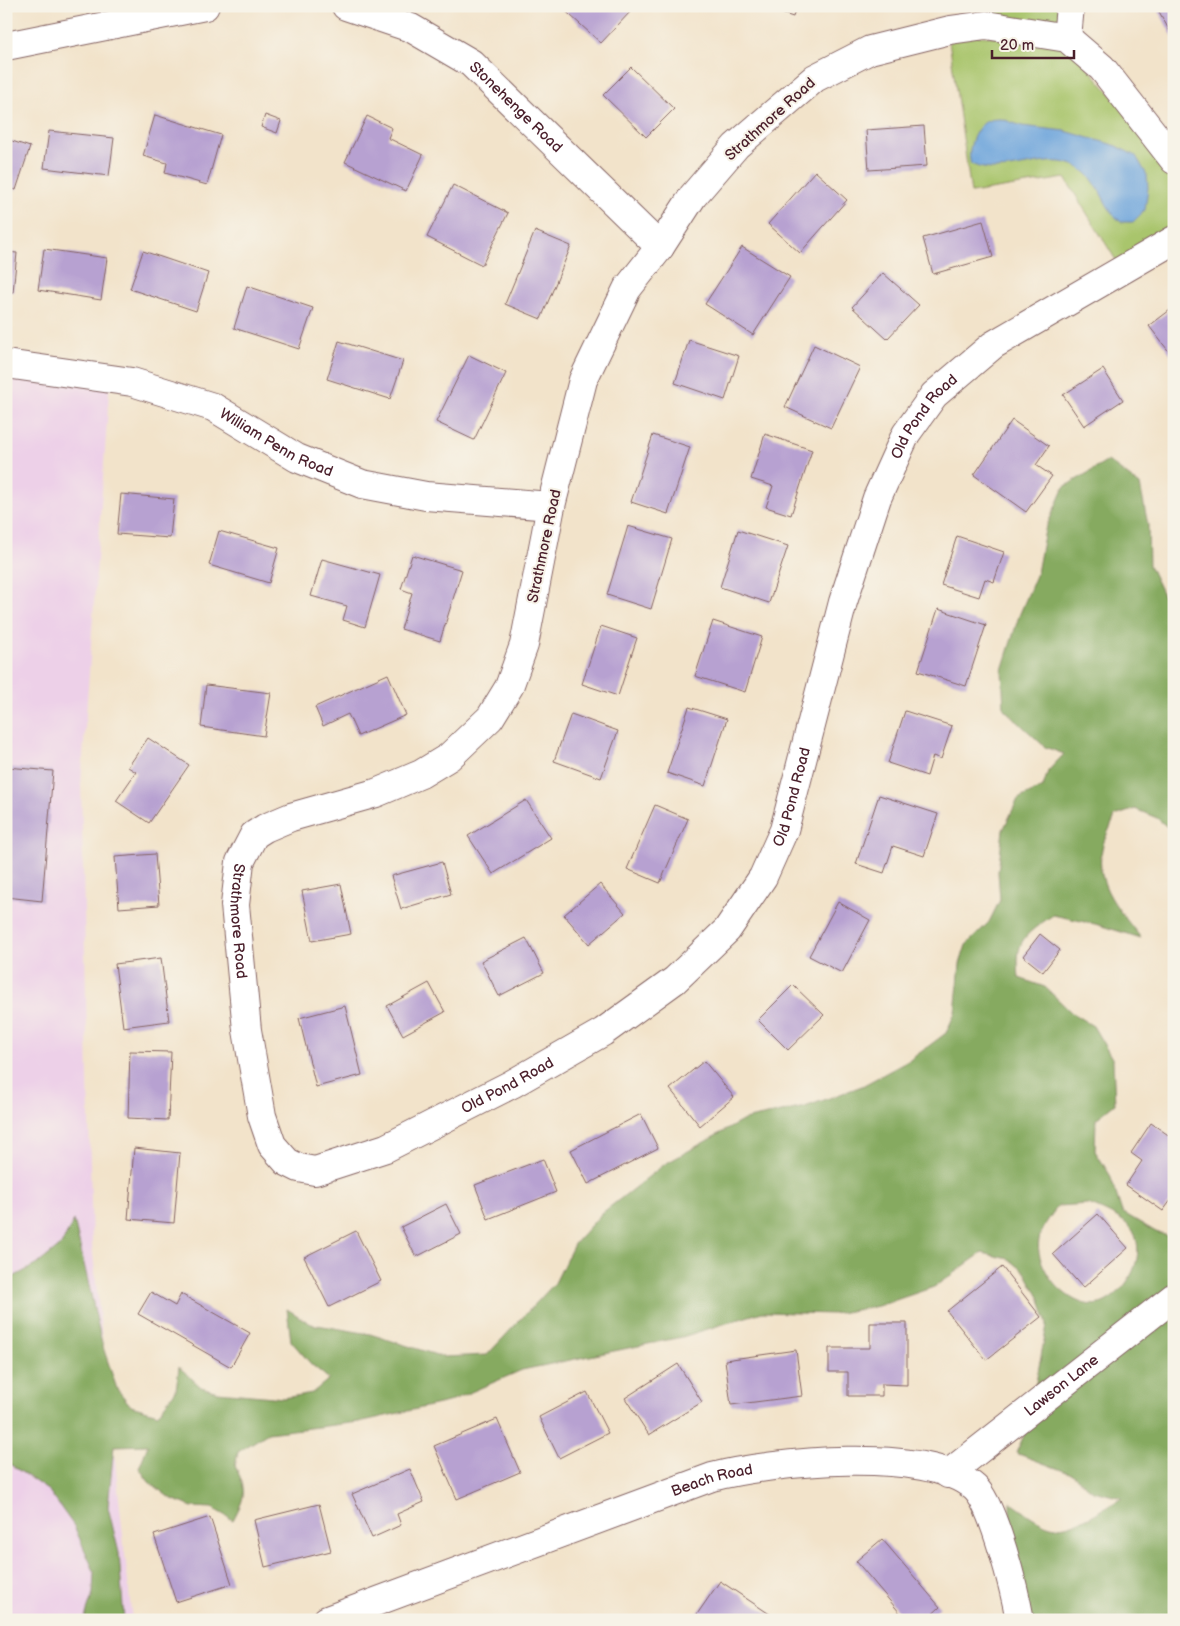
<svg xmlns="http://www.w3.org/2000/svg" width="1180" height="1626" viewBox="0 0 1180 1626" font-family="'Balsamiq Sans',sans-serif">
<rect width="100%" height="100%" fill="#f7f3e8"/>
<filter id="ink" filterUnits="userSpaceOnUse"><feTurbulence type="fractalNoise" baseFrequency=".02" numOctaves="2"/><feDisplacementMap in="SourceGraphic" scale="10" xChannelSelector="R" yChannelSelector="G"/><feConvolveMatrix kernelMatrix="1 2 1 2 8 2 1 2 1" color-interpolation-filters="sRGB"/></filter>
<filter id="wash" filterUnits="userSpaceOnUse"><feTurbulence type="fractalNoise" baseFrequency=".0096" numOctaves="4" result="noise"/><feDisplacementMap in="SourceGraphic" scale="20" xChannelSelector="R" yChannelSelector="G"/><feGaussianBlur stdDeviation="1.12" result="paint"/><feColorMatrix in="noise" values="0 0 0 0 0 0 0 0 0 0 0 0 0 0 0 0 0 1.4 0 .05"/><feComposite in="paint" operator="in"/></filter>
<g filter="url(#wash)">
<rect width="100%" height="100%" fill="#f2e3ca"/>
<polygon fill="#edd0e8" points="6,364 110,379 81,785 92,1244 132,1620 6,1620"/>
<g fill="#a9c56c" stroke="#7a724c">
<polygon points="994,6 1070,6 1067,38 986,25"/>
<polygon points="948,34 1065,41 1174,167 1174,233 1119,265 1065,178 971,193"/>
</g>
<path fill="#86aa60" stroke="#686446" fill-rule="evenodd" d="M1108,461L1140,485L1148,525L1149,565L1174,618V833L1157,818L1135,809L1115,816C1111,827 1104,838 1102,849C1094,885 1121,912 1141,938L1095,924L1053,915C1023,936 1015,940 1019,978L1045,987L1072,1013L1093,1026L1113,1060L1115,1104L1096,1119L1095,1151L1110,1175L1122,1212L1156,1232L1174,1238V1620H1020L1010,1529V1502C1023,1510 1042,1527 1058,1527C1078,1526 1105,1508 1122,1498L1093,1491L1072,1474L1016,1453L1027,1429L1047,1325L1040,1299L1025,1272L1009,1259L982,1253L934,1287L878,1306L833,1314L762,1312L682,1337L522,1370L448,1402L359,1422L268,1433L238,1452L235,1466C247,1490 246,1496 233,1520L212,1508L192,1507L170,1498L149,1482L139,1468L148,1445L114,1446L108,1507L119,1553L124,1620H84L93,1593L94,1571L74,1526L49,1491L11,1465L6,1464V1281L39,1263L61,1245L74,1220L103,1347L117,1389L131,1406L158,1414L176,1390L179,1367L201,1387L218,1392L284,1398L312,1393L329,1379L311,1364L291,1341L287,1309L311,1324L370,1334L443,1357L487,1355L555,1283L574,1244L602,1213L665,1164L744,1120L805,1107L862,1086L910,1060L946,1033L955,1013L960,964L966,945L989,922L1000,900L998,872L1003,830L1018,799L1043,787L1048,771L1064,754L1045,747L1004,709L1002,670L1019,616L1037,573L1045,530L1064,487ZM1088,1204C1101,1209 1126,1219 1133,1231C1147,1256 1128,1290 1105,1302C1083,1313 1055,1289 1046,1271C1031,1243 1040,1230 1058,1206Z"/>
<path fill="#6da4db" stroke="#5c6283" d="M1002,119L1022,126L1065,131L1114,145L1136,156L1147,175L1148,188L1145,210L1133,222H1121C1104,209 1102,187 1086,173C1053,144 1008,182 971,164C966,151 975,124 990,120C993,119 998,119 1002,119Z"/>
<g id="blocks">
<g fill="#b7a1d1">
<polygon points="560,6 626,6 631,11 601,43"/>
<polygon points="760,6 796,6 793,17"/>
<polygon points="1156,6 1174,6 1174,39"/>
<polygon points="631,67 674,109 646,137 603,95"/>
<polygon points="155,115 221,135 207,185 165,173 167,163 143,156"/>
<polygon points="265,115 281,121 277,133 261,127"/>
<polygon points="367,116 392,128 388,138 423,155 406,191 345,162"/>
<polygon points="924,126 927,166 869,170 866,130"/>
<polygon points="49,131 114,138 109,176 44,168"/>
<polygon points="6,139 30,147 16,190 6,187"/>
<polygon points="815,171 847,200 800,253 768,224"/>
<polygon points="453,185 508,213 482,265 427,237"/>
<polygon points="983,221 993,257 933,274 923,238"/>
<polygon points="535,231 571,246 541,319 505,304"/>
<polygon points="742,247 790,277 753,335 705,304"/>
<polygon points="44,249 107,258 101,300 38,290"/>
<polygon points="143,251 208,273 196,311 130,289"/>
<polygon points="6,252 17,253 13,292 6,292"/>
<polygon points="883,273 919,305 887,339 852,307"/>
<polygon points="247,286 313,308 299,349 234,328"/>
<polygon points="1174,307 1174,358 1149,326"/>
<polygon points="689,340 739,356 725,400 675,383"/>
<polygon points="339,341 403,361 390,399 327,379"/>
<polygon points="814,345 860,367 831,428 785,407"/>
<polygon points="469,355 506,373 474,440 436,422"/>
<polygon points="1103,369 1123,400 1084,426 1063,395"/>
<polygon points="1012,420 1049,446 1036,465 1052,476 1026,512 974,475"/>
<polygon points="765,434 812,450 791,515 766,507 773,486 751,479"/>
<polygon points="653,435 690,447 668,514 631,502"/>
<polygon points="121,494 174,499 170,538 117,534"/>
<polygon points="628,526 672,539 651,609 607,595"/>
<polygon points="738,530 788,546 769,603 720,587"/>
<polygon points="219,531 279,548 269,583 209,565"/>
<polygon points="957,536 1004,552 994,582 985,579 979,597 941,585"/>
<polygon points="412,555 462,570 440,641 401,629 412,593 401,589"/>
<polygon points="322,559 380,575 365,627 343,620 347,606 311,596"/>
<polygon points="938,609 986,625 966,686 918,671"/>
<polygon points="713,621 762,637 745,692 695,676"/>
<polygon points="601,626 637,638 618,696 582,684"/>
<polygon points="388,674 406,715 358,736 348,714 323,726 315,707"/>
<polygon points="206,685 271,693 264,736 201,727"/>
<polygon points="689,707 727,719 705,786 667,773"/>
<polygon points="905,711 952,726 941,759 933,756 927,776 888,763"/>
<polygon points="571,714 618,731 601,778 554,761"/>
<polygon points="148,738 189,765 149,823 116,801 136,772 128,767"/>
<polygon points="6,767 53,771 42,901 6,897"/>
<polygon points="879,795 938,814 924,856 893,846 884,873 856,864"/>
<polygon points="526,800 551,838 493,874 468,836"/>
<polygon points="655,805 688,819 660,883 627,869"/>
<polygon points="155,854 159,905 119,908 115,857"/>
<polygon points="442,862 451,894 401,909 391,876"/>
<polygon points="341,884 351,934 312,941 302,891"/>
<polygon points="600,884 625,913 589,944 564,915"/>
<polygon points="838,902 870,920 842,973 809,956"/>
<polygon points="1040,934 1060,950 1043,972 1023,956"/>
<polygon points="526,938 544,973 499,996 481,961"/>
<polygon points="161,958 169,1021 123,1027 115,964"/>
<polygon points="429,983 445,1012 403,1035 387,1006"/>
<polygon points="793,985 824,1015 788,1050 758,1020"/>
<polygon points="345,1006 362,1075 316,1087 299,1018"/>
<polygon points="130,1051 171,1052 168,1120 128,1118"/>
<polygon points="704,1061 734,1097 700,1126 670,1089"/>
<polygon points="641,1114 658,1148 588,1184 571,1150"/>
<polygon points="1151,1123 1174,1139 1174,1196 1163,1211 1126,1185 1142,1161 1131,1153"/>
<polygon points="134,1148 180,1153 174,1223 128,1219"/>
<polygon points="543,1159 556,1192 488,1219 475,1185"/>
<polygon points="446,1204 461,1234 416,1257 401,1227"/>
<polygon points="1098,1214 1128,1248 1083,1288 1053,1254"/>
<polygon points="356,1231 381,1281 329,1307 304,1257"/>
<polygon points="1002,1267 1041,1317 986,1360 947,1311"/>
<polygon points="151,1292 175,1306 181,1294 250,1333 231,1367 138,1314"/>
<polygon points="870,1323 907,1323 907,1385 882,1384 882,1396 848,1396 848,1372 829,1372 829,1348 870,1348"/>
<polygon points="796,1350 802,1396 731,1405 725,1360"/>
<polygon points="678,1364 702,1402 649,1435 625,1398"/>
<polygon points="587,1392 608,1433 559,1458 539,1417"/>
<polygon points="497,1419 520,1472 457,1499 434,1446"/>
<polygon points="410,1469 424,1502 397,1514 401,1525 372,1538 352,1494"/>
<polygon points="319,1504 331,1551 265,1567 254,1520"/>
<polygon points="210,1517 232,1584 176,1602 154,1535"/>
<polygon points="882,1539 940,1607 926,1620 906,1620 856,1561"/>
<polygon points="720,1581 771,1615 768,1620 693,1620"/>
</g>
</g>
</g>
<g filter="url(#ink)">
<use href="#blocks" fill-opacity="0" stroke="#856463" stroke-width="1"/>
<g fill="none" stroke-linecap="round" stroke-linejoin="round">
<g stroke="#856463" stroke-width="30">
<g id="minor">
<path id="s1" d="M346,6L411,28L471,63L660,247"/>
<polyline points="1067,38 1070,6"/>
<polyline points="6,46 205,6"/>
<path id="s2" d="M1174,160L1102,68L1067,38L986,25L950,30L870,50L815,78L736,146L693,196L660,247L627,289L583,380L551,506L524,645L509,687L490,718L449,757L421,774L376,793L291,817L265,828L254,835L240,862L235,905L247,1030L262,1116L272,1145L287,1162L299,1168L315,1171L386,1148L512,1084L603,1032L675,980L727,930L763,877L784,830L843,602L877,498L906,434L934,395L993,345L1174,240"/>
<path id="s3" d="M6,364L132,382L213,407L297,458L362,484L426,496L551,506"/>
<path id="s4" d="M948,1474L1174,1297"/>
</g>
</g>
<g stroke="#856463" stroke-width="30">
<g id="tertiary">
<path id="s5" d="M327,1620L712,1477C770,1462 928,1445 975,1488C994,1506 1015,1592 1020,1620"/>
</g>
</g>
<use href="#minor" stroke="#fff" stroke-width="28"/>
<use href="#tertiary" stroke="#fff" stroke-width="28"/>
</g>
</g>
<g text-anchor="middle" stroke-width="4" stroke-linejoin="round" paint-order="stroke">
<g font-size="15" fill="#4a1f2b" stroke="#f7f3e8">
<text dy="5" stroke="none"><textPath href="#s1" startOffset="201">Stonehenge Road</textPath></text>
<text transform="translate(770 119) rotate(-42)" y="5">Strathmore Road</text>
<text dy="5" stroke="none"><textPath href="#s2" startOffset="2838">Old Pond Road</textPath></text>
<text dy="5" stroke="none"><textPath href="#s3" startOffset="285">William Penn Road</textPath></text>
<text transform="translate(544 546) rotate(-78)" y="5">Strathmore Road</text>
<text dy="5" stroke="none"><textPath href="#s2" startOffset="2432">Old Pond Road</textPath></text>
<text dy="5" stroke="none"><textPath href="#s2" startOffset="1521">Strathmore Road</textPath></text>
<text dy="5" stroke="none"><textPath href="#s2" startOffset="2012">Old Pond Road</textPath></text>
<text dy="5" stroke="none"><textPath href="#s4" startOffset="144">Lawson Lane</textPath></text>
<text dy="5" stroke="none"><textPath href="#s5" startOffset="410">Beach Road</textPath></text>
</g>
</g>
<rect width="1180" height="1626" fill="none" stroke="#f7f3e8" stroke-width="25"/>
<path d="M992 50v8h82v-8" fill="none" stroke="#4a1f2b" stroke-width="2.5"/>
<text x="1000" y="50" font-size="15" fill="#4a1f2b" stroke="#f7f3e8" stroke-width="4" paint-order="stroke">20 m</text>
</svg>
